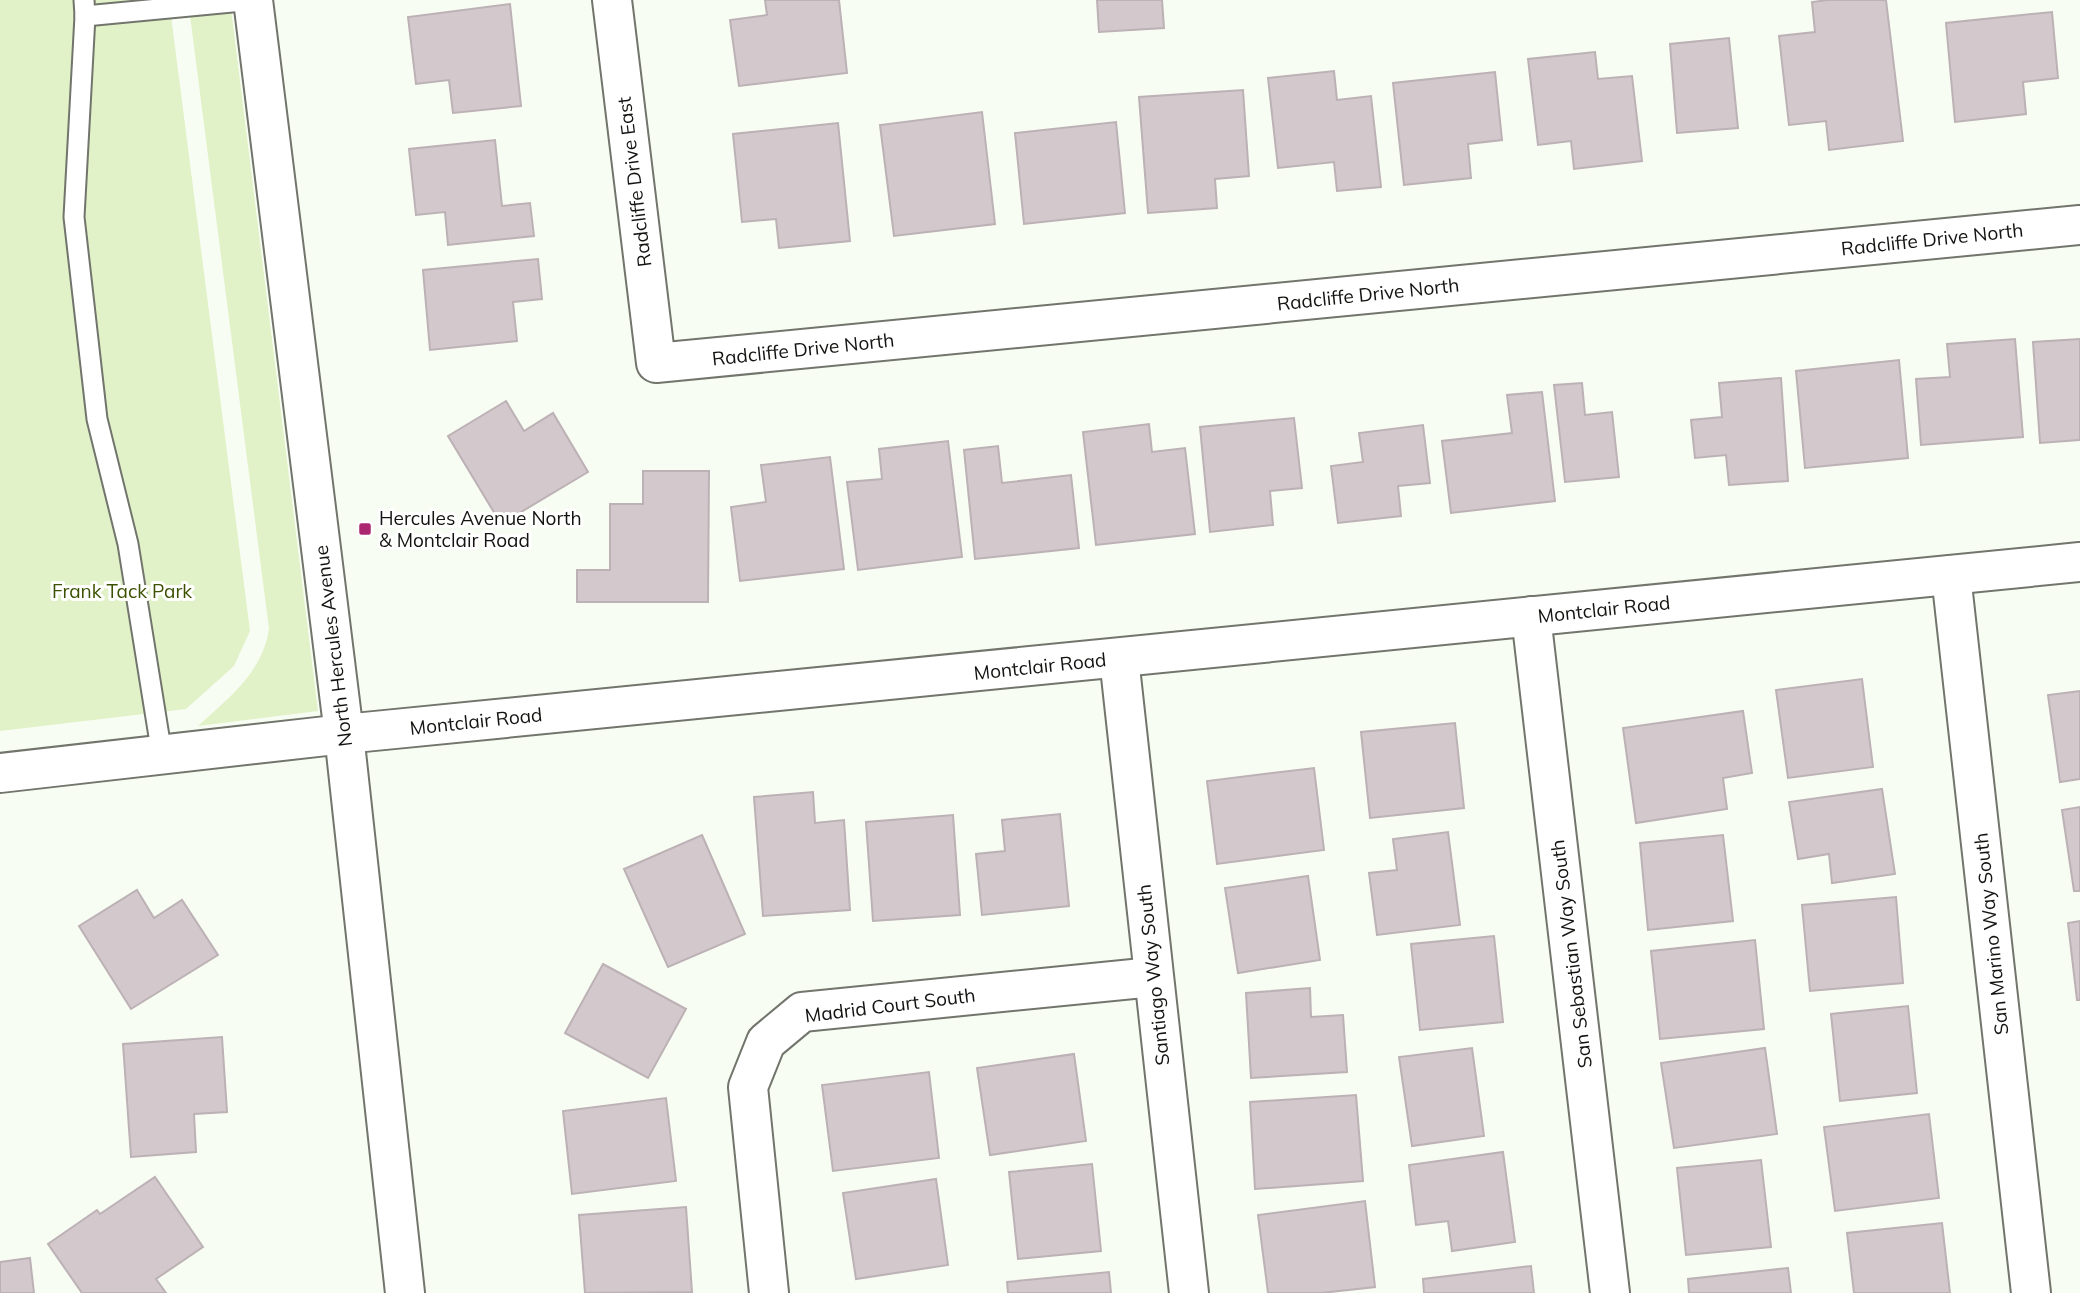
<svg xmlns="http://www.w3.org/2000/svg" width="2080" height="1293" viewBox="0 0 2080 1293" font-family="Mulish,sans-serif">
<rect width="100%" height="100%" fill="#f8fdf3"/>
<g fill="#e1f1c8">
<polygon points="0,0 169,0 250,631 234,666 186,709 0,731"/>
<path d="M188,0H230L318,711L198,726C229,698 262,673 269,629Z"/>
</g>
<g fill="#d3c8cc" stroke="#bcb1b5" stroke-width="2">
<polygon points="765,0 839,0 847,73 739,86 730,20 767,15"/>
<polygon points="1097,0 1162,0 1164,28 1099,32"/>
<polygon points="1828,0 1886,0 1903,141 1829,150 1826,121 1789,125 1779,36 1815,32 1812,2"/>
<polygon points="510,4 521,106 453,113 449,80 416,84 408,17"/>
<polygon points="2052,12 2058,78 2023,82 2026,114 1955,122 1946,23"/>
<polygon points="1729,38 1738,128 1677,133 1670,44"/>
<polygon points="1595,52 1598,79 1632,76 1642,161 1574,169 1571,141 1538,145 1528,59"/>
<polygon points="1334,71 1337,100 1371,96 1381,187 1337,191 1334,162 1278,168 1268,78"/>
<polygon points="1495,72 1502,140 1468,144 1471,178 1404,185 1393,83"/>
<polygon points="1243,90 1249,176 1215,179 1217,208 1148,213 1139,97"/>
<polygon points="982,112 995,224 894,236 880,125"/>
<polygon points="1116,122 1125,213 1024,224 1015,133"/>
<polygon points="838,123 850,241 779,248 776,219 742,222 733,134"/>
<polygon points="495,140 502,206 530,203 534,236 448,245 445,212 416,215 409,149"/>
<polygon points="538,259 542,299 513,302 517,341 430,350 423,270"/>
<polygon points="2015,339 2023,437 1921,445 1916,379 1950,377 1947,344"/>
<polygon points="2080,339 2080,440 2040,443 2033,342"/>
<polygon points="1899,360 1908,458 1805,468 1796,371"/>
<polygon points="1781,378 1788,481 1729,485 1726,455 1695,458 1691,420 1722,417 1719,383"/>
<polygon points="1582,383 1585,415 1612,412 1619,477 1565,482 1554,385"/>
<polygon points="1542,392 1555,501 1451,513 1442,441 1512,433 1507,395"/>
<polygon points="506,401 524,431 553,413 588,472 501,524 448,436"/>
<polygon points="1294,418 1302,488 1270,491 1273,525 1210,532 1200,427"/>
<polygon points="1149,424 1152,452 1185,448 1195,534 1096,545 1083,432"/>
<polygon points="1423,425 1430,483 1398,486 1401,516 1338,523 1331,466 1363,462 1359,433"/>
<polygon points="948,441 962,557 858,570 847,482 882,479 879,449"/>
<polygon points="998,446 1002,483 1071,475 1079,548 975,559 964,450"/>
<polygon points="830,457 844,569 740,581 731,507 766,502 761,465"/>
<polygon points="643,471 709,471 708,602 577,602 577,570 610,570 610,504 643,504"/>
<polygon points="1862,679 1873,767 1788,778 1776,690"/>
<polygon points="2080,691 2080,779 2060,782 2048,695"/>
<polygon points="1743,711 1752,773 1723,778 1727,809 1636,823 1623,728"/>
<polygon points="1455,723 1464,808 1370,818 1361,732"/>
<polygon points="1314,768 1324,850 1217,864 1207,781"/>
<polygon points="1882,789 1895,874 1832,883 1829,854 1798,859 1789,802"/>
<polygon points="813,792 815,823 844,820 850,910 763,916 754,797"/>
<polygon points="2080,807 2080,891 2074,891 2062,810"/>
<polygon points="1060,814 1069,906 982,915 976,854 1005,851 1002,820"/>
<polygon points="953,815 960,915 873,921 866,822"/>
<polygon points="1448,832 1460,925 1377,935 1369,873 1397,870 1393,839"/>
<polygon points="702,835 745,934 668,967 624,869"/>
<polygon points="1723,835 1733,921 1648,930 1640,843"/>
<polygon points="1308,876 1320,960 1238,973 1225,888"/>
<polygon points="137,890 154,918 182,900 218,955 131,1009 79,926"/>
<polygon points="1896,897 1903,983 1810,991 1802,905"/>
<polygon points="2080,921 2080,1000 2077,1000 2068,923"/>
<polygon points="1494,936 1503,1022 1420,1030 1411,944"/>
<polygon points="1755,940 1764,1029 1660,1039 1651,951"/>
<polygon points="603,964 686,1009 648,1078 565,1033"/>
<polygon points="1310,988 1311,1017 1343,1015 1347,1072 1251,1078 1246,993"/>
<polygon points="1908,1006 1917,1093 1840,1101 1831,1014"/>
<polygon points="222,1037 227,1112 194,1114 196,1152 131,1157 123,1044"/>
<polygon points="1472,1048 1484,1136 1412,1146 1399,1057"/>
<polygon points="1765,1048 1777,1134 1674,1148 1661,1063"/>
<polygon points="1074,1054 1086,1141 990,1155 977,1068"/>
<polygon points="929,1072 939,1158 833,1171 822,1085"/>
<polygon points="1356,1095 1363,1181 1255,1189 1250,1102"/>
<polygon points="666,1098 676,1181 572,1194 563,1111"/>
<polygon points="1929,1114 1939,1198 1835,1211 1824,1127"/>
<polygon points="1503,1152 1515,1242 1452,1251 1448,1221 1416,1225 1409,1165"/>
<polygon points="1761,1160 1771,1247 1686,1255 1677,1168"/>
<polygon points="1092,1164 1101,1251 1018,1259 1009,1172"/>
<polygon points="155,1177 203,1247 156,1279 166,1293 82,1293 48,1244 97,1210 100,1214"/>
<polygon points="936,1179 948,1265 856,1279 843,1193"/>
<polygon points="1365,1201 1375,1287 1321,1293 1268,1293 1258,1215"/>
<polygon points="686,1207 692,1292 585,1293 579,1215"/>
<polygon points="1942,1223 1950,1293 1854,1293 1847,1233"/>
<polygon points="30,1258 34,1293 0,1293 0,1262"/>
<polygon points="1531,1266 1534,1293 1424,1293 1423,1279"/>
<polygon points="1788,1268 1791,1293 1689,1293 1688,1279"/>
<polygon points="1109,1272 1111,1293 1008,1293 1007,1282"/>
</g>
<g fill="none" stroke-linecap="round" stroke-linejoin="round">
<g stroke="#71756c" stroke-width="23">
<g id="service">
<polyline points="84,0 85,16 74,217 97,419 128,544 162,755"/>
<polyline points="85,16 253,0"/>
</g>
</g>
<g stroke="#71756c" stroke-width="42">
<g id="minor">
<polyline points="612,0 656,363 2080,225"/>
<polyline points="1951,575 2031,1293"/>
<polyline points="1531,616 1610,1293"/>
<polyline points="1119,658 1189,1293"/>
<polyline points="769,1293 748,1087 766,1042 802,1012 1153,977"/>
</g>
</g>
<g stroke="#71756c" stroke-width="42">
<g id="tertiary">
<polyline points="253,0 344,734 405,1293"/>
<polyline points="0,773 344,734 2080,562"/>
</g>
</g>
<use href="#service" stroke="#fff" stroke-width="19"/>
<use href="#minor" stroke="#fff" stroke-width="38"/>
<use href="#tertiary" stroke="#fff" stroke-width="38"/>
</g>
<rect fill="#ab2770" stroke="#fff" stroke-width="2.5" x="358" y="522" width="14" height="14" rx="3.5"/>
<g text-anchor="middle" stroke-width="6" stroke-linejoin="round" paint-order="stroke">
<g font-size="19" fill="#131411" stroke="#fff">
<text transform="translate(634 182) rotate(-97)" y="7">Radcliffe Drive East</text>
<text transform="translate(1932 239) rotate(-6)" y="7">Radcliffe Drive North</text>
<text transform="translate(1368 294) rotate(-6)" y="7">Radcliffe Drive North</text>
<text transform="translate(803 349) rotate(-6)" y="7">Radcliffe Drive North</text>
<text transform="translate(1604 609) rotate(-6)" y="7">Montclair Road</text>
<text transform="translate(333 646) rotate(-97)" y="7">North Hercules Avenue</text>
<text transform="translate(1040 666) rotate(-6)" y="7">Montclair Road</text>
<text transform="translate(476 721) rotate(-6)" y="7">Montclair Road</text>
<text transform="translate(1991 934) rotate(-96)" y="7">San Marino Way South</text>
<text transform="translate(1571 954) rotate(-97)" y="7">San Sebastian Way South</text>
<text transform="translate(1153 975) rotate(-96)" y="7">Santiago Way South</text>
<text transform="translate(890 1005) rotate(-7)" y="7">Madrid Court South</text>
</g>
<g font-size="19" fill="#131411" stroke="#fff" text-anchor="start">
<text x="379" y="525">Hercules Avenue North<tspan x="379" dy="22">&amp; Montclair Road</tspan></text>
</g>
<g font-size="19" fill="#3b5100" stroke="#fff">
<text x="122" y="598">Frank Tack Park</text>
</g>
</g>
</svg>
